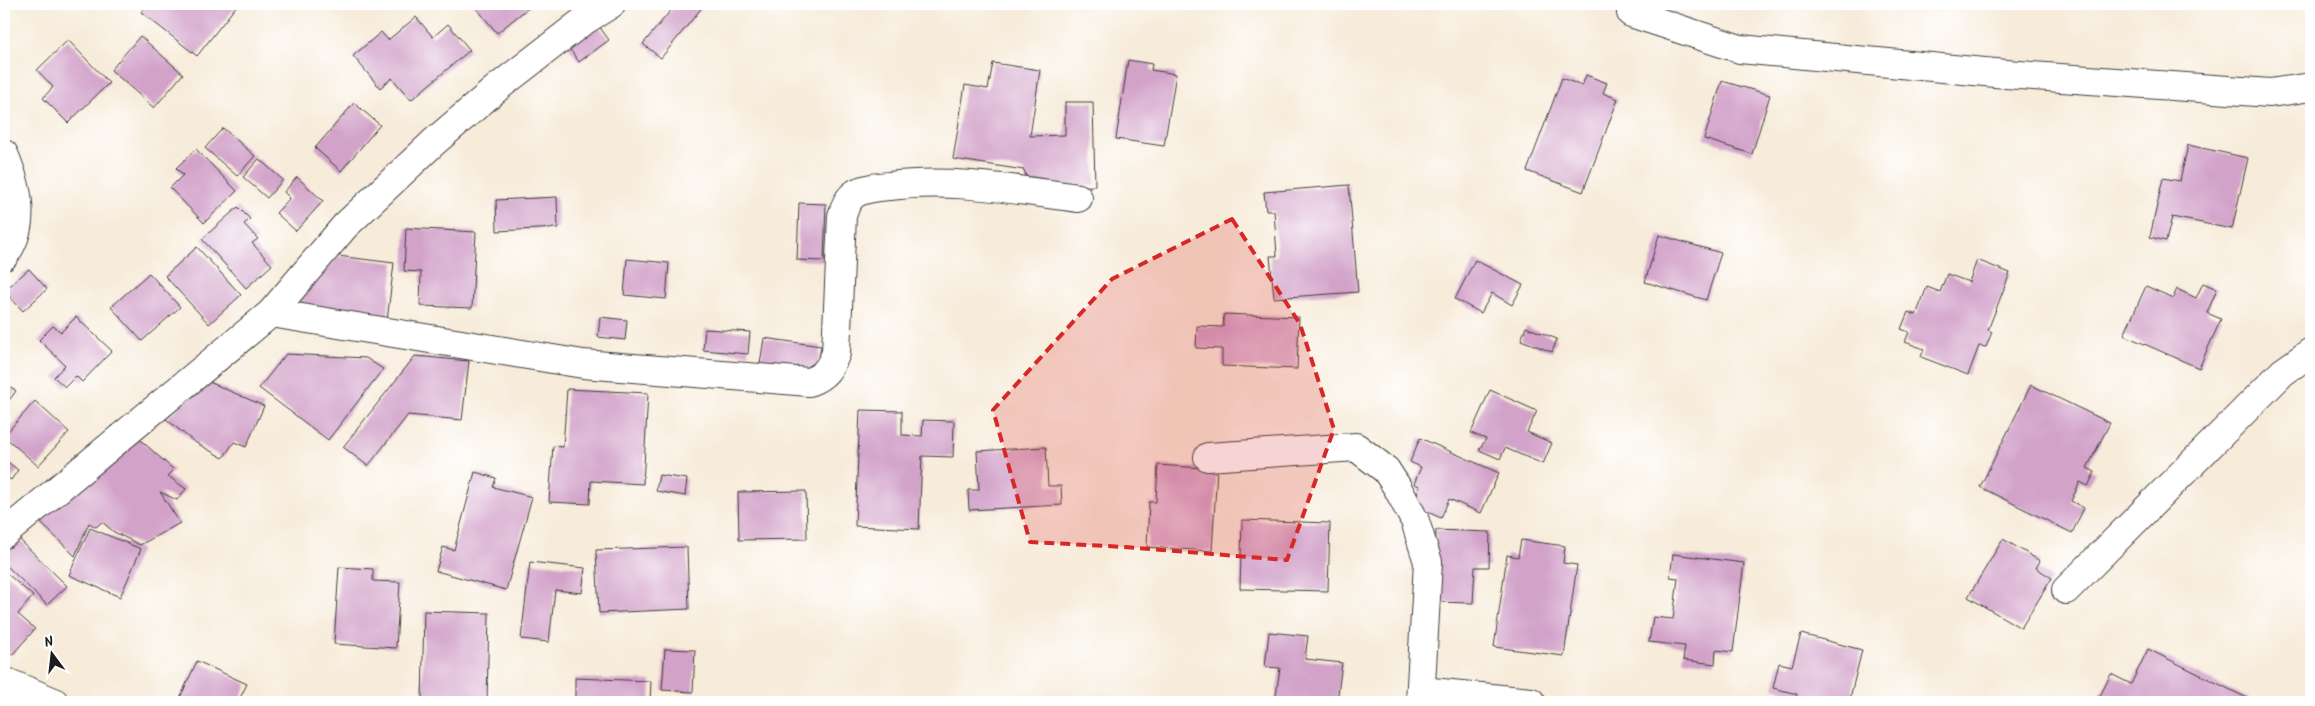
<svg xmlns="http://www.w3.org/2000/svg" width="2315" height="706" viewBox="0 0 2315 706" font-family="Kalam,sans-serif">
<rect width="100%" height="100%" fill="#fff"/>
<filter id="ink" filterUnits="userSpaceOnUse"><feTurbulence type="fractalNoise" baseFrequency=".02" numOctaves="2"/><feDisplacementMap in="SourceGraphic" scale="10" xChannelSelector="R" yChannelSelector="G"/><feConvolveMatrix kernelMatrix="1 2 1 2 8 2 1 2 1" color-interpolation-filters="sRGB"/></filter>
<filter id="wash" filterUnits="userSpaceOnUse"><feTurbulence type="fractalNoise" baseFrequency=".0096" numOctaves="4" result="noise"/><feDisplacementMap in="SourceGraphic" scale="20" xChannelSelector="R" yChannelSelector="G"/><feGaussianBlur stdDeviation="1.12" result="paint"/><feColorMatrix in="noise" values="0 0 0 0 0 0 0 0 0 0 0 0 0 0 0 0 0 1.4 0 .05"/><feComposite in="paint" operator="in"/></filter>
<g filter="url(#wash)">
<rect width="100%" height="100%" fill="#f7ebd9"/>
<g id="blocks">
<g fill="#d2a2c9">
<polygon points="148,4 238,4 197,56 141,12"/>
<polygon points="473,4 533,4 497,33"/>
<polygon points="676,4 704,5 661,58 643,44"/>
<polygon points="416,17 433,37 448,24 470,50 411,100 392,78 380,88 353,56 381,32 388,40"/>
<polygon points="596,22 609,40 579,62 566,44"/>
<polygon points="140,36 183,74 154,108 111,70"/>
<polygon points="68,40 109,83 68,123 43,98 53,87 37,70"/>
<polygon points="1128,60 1152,64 1151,70 1176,74 1164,146 1116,139"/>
<polygon points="993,63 1040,70 1030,136 1065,135 1065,102 1093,102 1095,186 1030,188 1024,170 953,159 965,85 988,89"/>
<polygon points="1586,75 1607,83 1603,93 1618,99 1583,192 1527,171 1562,78 1582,86"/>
<polygon points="1722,81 1770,95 1752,154 1704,139"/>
<polygon points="354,103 380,125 341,171 315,148"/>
<polygon points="223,128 255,156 237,176 205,148"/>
<polygon points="2188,145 2248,158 2232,229 2172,217 2166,241 2150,237 2163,178 2180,181"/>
<polygon points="196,149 237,191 204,223 170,188 183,175 176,168"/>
<polygon points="259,159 283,180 267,198 243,177"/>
<polygon points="297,177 323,201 296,231 276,213 290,198 284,192"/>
<polygon points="1349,185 1358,292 1274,298 1270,256 1277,256 1274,211 1266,211 1264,192"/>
<polygon points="557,197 558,228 497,231 496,200"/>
<polygon points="799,203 826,204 824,261 797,260"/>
<polygon points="238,207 250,219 244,224 258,239 252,243 272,265 246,288 202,239"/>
<polygon points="406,228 476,232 472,308 420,306 421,272 404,271"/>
<polygon points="1659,235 1721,253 1706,300 1645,282"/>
<polygon points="197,247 241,295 209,324 165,276"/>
<polygon points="338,256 394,263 387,321 290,304"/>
<polygon points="627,259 669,263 666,299 624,295"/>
<polygon points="1475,260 1523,285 1512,305 1492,293 1481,313 1455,299"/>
<polygon points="1977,260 2010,273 1988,330 1992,332 1986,347 1979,346 1968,375 1921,357 1924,349 1905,342 1909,332 1901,329 1908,312 1916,315 1927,287 1940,292 1947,274 1969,282"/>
<polygon points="29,269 47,289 23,311 4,291"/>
<polygon points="149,273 180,307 142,341 111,307"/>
<polygon points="2203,283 2217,289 2207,313 2221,319 2199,368 2124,335 2146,286 2173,298 2177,289 2196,298"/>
<polygon points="1224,314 1299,317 1297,369 1222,366 1222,349 1196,348 1197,326 1223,327"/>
<polygon points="76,317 112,351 82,382 76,376 65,387 54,377 65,365 39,340 53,326 61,332"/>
<polygon points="600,317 627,320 625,340 598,337"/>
<polygon points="1526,327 1557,339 1552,352 1521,340"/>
<polygon points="705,329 750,332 748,354 703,350"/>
<polygon points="764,338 821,346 817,372 760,364"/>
<polygon points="286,354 366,358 383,369 328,440 259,388"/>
<polygon points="415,356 469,361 462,420 408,415 368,466 343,447"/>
<polygon points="207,381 264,406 246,447 234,442 223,458 193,441 166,419"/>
<polygon points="4,382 16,391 4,407"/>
<polygon points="2031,385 2110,423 2087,468 2095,472 2088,486 2080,482 2071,501 2084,508 2072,533 1980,487"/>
<polygon points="567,389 648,393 643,484 591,481 590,504 549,502 553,446 563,447"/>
<polygon points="1490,390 1537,411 1527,432 1552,443 1543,464 1505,448 1500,459 1479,450 1486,439 1471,433"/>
<polygon points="35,401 69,432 38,466 4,436"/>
<polygon points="860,410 902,411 902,435 922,436 923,420 954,421 953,457 922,456 919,529 855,526"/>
<polygon points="136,436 174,470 168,476 186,489 177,500 160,492 180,523 140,545 114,532 102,522 96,527 89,523 75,556 37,519 70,492 109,465"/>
<polygon points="1420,438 1499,473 1481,513 1449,499 1441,518 1412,505 1420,486 1414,484 1421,467 1410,462"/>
<polygon points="1046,447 1048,486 1061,486 1062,505 969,510 968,490 979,490 977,451"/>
<polygon points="4,459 18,470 11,480 4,475"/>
<polygon points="1158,465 1217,469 1212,551 1147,547 1149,502 1156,502"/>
<polygon points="475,472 496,478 493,487 532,497 506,590 436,571 443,547 454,550"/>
<polygon points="659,475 687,479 685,496 656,491"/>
<polygon points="806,491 807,539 739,540 738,492"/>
<polygon points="1242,520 1330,523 1328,591 1240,589"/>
<polygon points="90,528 141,549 120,597 69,575"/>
<polygon points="1436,530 1490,532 1489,567 1475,567 1473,603 1434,602"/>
<polygon points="12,532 67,586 47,605 4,563 4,541"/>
<polygon points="2003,539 2040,561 2036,568 2052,578 2021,628 1968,597"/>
<polygon points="1521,540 1565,546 1563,563 1577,565 1564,656 1494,647 1507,555 1518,557"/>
<polygon points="687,547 689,609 599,613 596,550"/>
<polygon points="1673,554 1744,563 1733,652 1716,650 1715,664 1683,660 1685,646 1649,642 1653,617 1673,619 1678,578 1670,577"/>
<polygon points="530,562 585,568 582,593 555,590 549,642 521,639"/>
<polygon points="339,567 373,569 373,581 400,582 396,648 334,644"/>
<polygon points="4,571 33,596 18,614 35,629 12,655 4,647"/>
<polygon points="424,611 489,613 487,702 422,702"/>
<polygon points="1269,632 1308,636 1305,659 1342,663 1337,702 1275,702 1280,668 1265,667"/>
<polygon points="1801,634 1862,650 1849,702 1795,702 1797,694 1773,688 1779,663 1792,666"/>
<polygon points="665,649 695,650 693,692 662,690"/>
<polygon points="2148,649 2249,699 2248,702 2097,702 2111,674 2131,684"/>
<polygon points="197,661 247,684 238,702 178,702"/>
<polygon points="575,678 651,681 650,702 575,701"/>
</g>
</g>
</g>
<g filter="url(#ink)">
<use href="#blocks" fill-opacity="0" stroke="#3d3b38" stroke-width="1"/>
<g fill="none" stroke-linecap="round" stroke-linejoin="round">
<g stroke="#3d3b38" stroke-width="30">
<g id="minor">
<polyline points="1631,13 1740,49 2006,74 2270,93 2311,87"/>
<path d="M4,154C18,187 28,225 4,256"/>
<path d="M271,313L583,364L809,382C825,376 830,368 836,353L842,216C845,207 847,199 856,193C866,188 878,187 889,186C953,178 1015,190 1078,198"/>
<polyline points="1208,457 1356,447 1386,470 1397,487 1415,521 1428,562 1420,702"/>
<polyline points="4,534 271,313 345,226 434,142 497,88 582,22 611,4"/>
<polyline points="2066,590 2283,372 2311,352"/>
<polyline points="4,681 54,702"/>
<polyline points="1422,691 1531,702"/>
</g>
</g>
<use href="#minor" stroke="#fff" stroke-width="28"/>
</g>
</g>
<path fill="#d62828" fill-opacity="0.2" stroke="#d62828" stroke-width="4" stroke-dasharray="10 6" stroke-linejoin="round" d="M1232,219L1300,324L1334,429L1287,560L1125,547L1030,542L993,410L1112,279Z"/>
<rect width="2315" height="706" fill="none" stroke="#fff" stroke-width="20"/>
<g transform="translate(52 654) rotate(345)" stroke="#ffffff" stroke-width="4" paint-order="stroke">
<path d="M0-4L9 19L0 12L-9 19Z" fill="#1c1c1c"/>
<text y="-8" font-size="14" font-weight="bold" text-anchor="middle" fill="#1c1c1c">N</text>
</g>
</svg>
